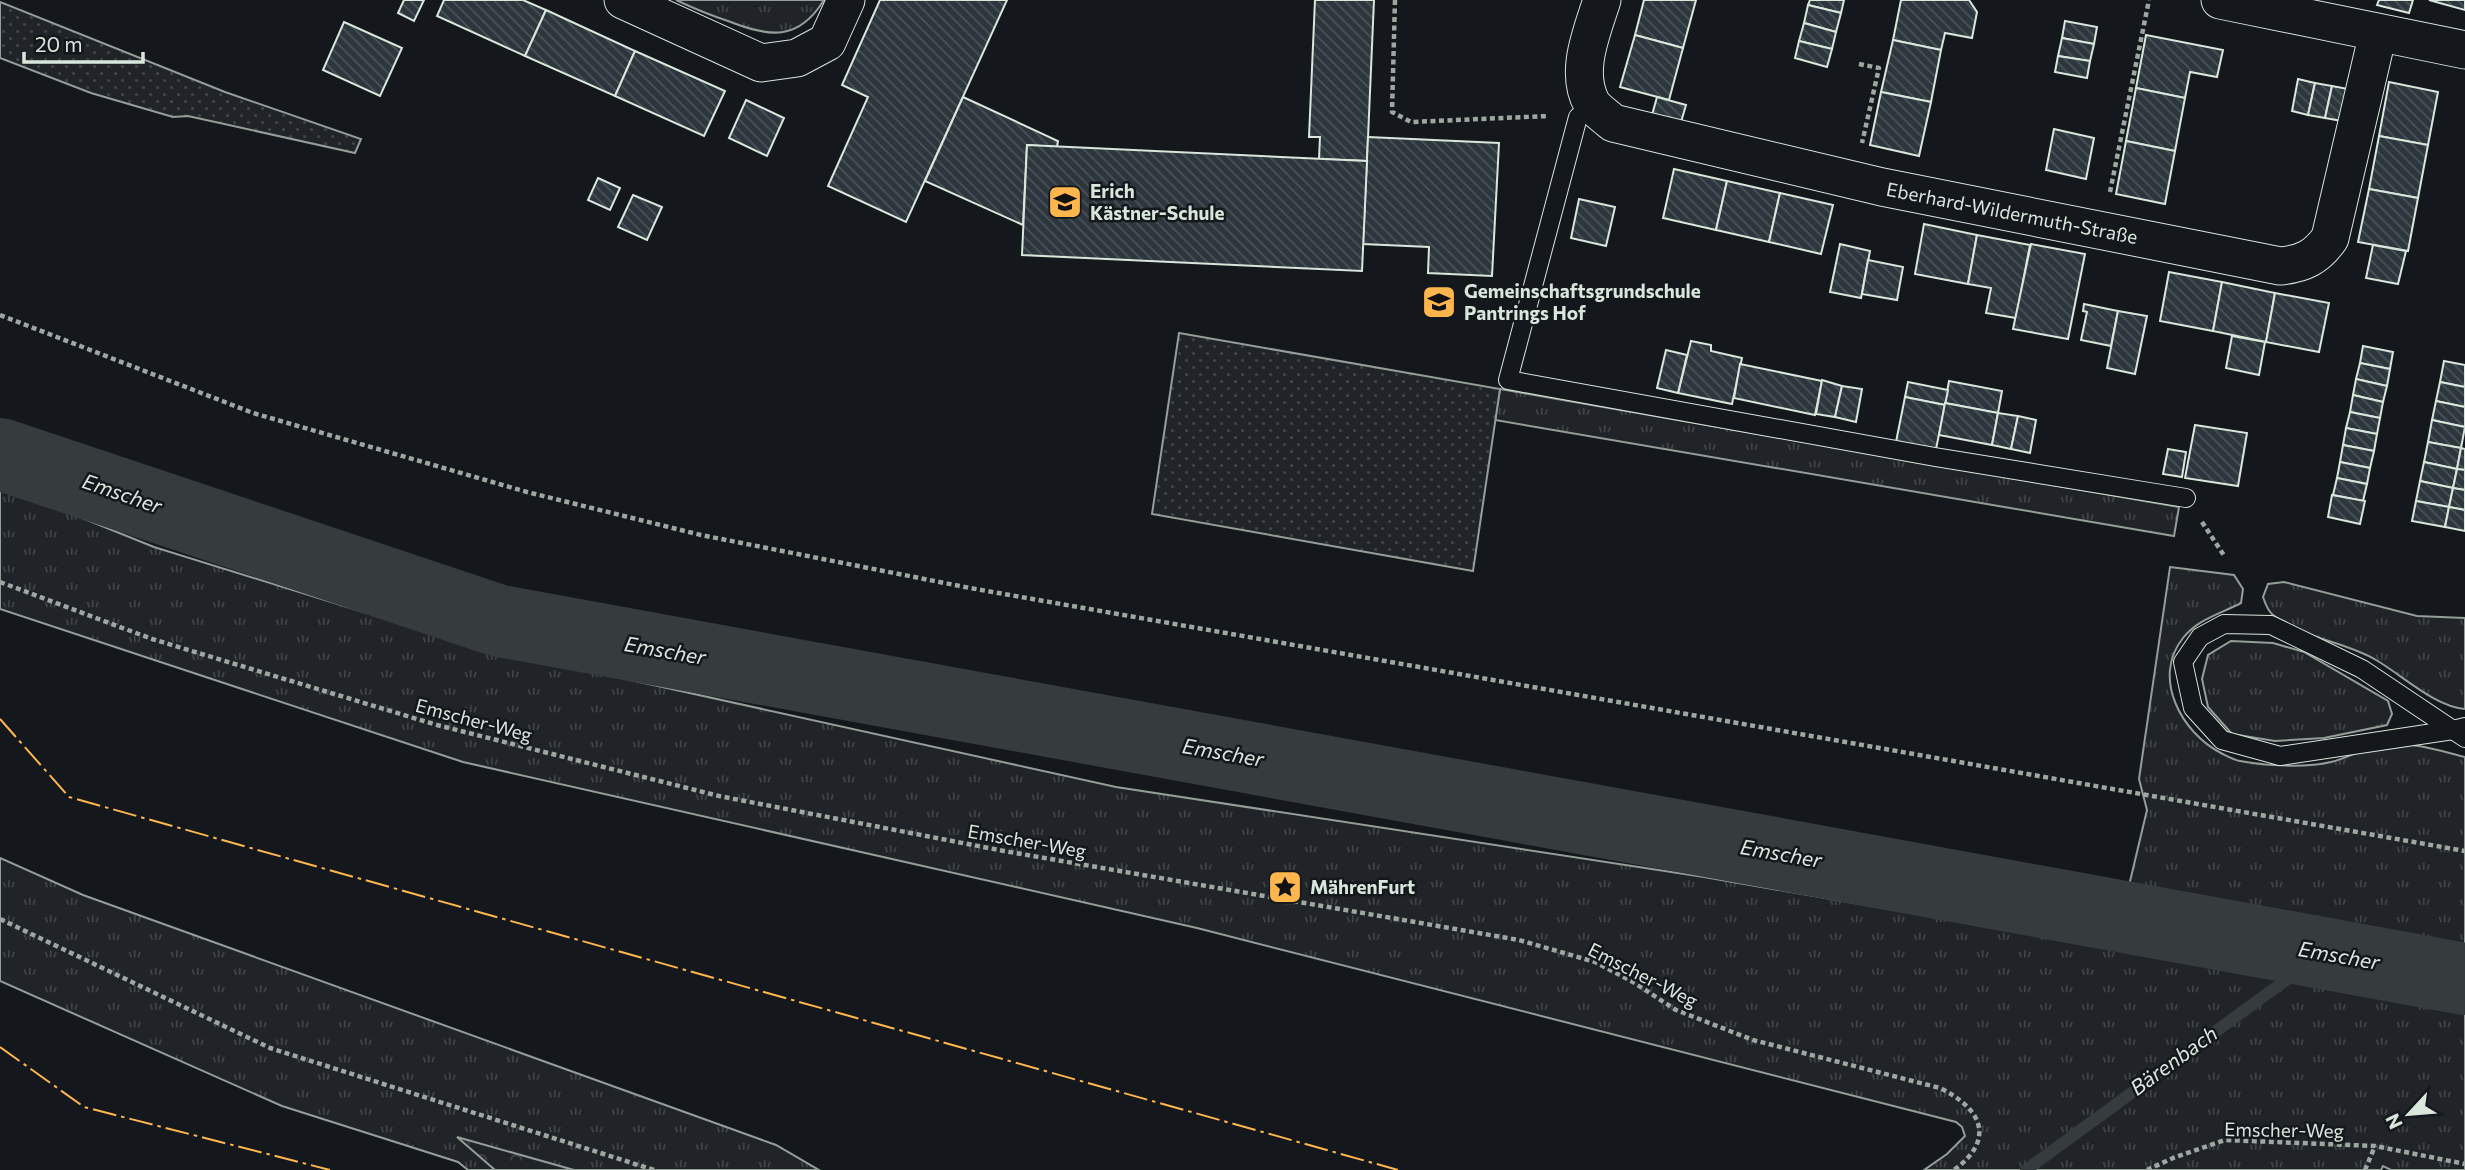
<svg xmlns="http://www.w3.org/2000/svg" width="2465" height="1170" viewBox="0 0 2465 1170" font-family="Commissioner,sans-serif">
<defs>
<pattern id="grass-tufts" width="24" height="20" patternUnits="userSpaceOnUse" patternTransform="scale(1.75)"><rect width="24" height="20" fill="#202428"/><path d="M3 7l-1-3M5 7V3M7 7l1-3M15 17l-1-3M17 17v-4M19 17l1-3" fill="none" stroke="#404447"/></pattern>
<pattern id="park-crowns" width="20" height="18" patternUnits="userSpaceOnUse" patternTransform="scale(1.75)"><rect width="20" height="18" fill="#202428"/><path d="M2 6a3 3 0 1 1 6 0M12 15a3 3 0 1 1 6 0" fill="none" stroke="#404447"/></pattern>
<pattern id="garden-dots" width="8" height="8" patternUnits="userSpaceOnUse" patternTransform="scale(1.75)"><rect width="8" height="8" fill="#202428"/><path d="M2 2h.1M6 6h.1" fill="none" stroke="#404447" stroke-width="1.8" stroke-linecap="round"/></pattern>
<pattern id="building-back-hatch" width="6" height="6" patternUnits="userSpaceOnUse" patternTransform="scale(1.75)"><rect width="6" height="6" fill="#2c363c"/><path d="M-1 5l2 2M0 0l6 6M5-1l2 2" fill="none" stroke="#4a5358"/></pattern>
</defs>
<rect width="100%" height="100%" fill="#14181c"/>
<g fill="url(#grass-tufts)" stroke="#939e99" stroke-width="2">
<path d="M676,0H824C798,42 769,37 728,21C710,15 693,8 676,0Z"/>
<polygon points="1500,389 2179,507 2174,536 1495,420"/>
<polygon points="0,485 154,547 463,643 1116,787 1704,877 2264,974 2465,1013 2465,1170 2391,1170 2383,1166 2381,1170 1924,1170 1947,1154 1965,1136 1962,1127 1956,1122 1197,928 463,762 0,609"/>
<path d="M2170,567L2234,575L2243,589L2241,603C2220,614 2198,619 2183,638C2151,678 2182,733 2221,753C2227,756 2234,760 2240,761C2266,766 2306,768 2331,762C2348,758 2364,748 2381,745C2411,741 2437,750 2465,757V953L2127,894L2147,810L2139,779Z"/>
<path d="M2284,582L2417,616L2465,618V709C2435,707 2402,675 2376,660C2344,641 2303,639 2273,615C2268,611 2265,603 2263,597L2268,584Z"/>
<polygon points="2231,641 2273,643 2304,652 2388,701 2392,714 2387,725 2324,738 2275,741 2232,734 2208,707 2202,679 2208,655"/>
<polygon points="0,858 83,895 776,1145 819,1170 468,1170 458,1162 282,1106 0,981"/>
</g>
<polygon fill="url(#park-crowns)" stroke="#939e99" stroke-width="2" points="457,1137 574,1170 495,1170"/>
<g fill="url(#garden-dots)" stroke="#939e99" stroke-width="2">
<polygon points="0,2 225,92 361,139 355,153 188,116 173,117 91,93 0,58"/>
<polygon points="1179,333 1500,389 1473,571 1152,514"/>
</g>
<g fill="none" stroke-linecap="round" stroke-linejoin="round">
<polyline stroke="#363b3e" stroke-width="12" points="2026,1170 2323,953"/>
<polyline stroke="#363b3e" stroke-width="72" points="0,454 500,621 2465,979"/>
</g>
<g fill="url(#building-back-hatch)" stroke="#d8e6dc" stroke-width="2">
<polygon points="404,0 424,0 414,21 398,13"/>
<polygon points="444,0 523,0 546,10 525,56 437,16"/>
<polygon points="880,0 1007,0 906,222 828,186 868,97 842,85"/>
<polygon points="1315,0 1374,0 1367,161 1319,159 1320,137 1309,137"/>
<polygon points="1644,0 1696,0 1683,48 1635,35"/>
<polygon points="1810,0 1844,0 1841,13 1808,5"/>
<polygon points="1901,0 1969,0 1977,12 1972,38 1945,33 1941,50 1893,40"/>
<polygon points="2379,0 2413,0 2409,13 2377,5"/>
<polygon points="2429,0 2465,0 2465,10"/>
<polygon points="1808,5 1841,13 1836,32 1804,23"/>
<polygon points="546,10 635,51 615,96 525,56"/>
<polygon points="2065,21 2097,27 2094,44 2062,38"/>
<polygon points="344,22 402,48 380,96 323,70"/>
<polygon points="1804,23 1836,32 1832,49 1799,41"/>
<polygon points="1635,35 1683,48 1669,100 1620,87"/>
<polygon points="2146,35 2223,50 2217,77 2190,72 2185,98 2136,88"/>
<polygon points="2062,38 2094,44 2090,61 2058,56"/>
<polygon points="1893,40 1941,50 1931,102 1881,92"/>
<polygon points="1799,41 1832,49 1827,67 1795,58"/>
<polygon points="635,51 725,91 704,136 615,96"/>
<polygon points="2058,56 2090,61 2087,78 2055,72"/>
<polygon points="2298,79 2315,83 2308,115 2292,111"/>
<polygon points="2389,82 2438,92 2428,145 2379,136"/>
<polygon points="2315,83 2332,86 2325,118 2308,115"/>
<polygon points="2332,86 2348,89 2342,121 2325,118"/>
<polygon points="2136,88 2185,98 2175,151 2126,141"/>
<polygon points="1881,92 1931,102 1919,156 1870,145"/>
<polygon points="963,97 1058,141 1057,147 1027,145 1023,225 925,181"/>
<polygon points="1657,97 1686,105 1681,122 1652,115"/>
<polygon points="746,100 784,118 767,156 729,138"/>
<polygon points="2054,129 2094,138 2086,179 2046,170"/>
<polygon points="2379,136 2428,145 2418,198 2369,189"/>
<polygon points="1368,137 1499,143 1492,276 1428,273 1429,247 1363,244"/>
<polygon points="2126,141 2175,151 2165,204 2116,194"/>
<polygon points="1027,145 1367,161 1362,271 1022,255"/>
<polygon points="1674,169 1727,181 1716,230 1663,218"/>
<polygon points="598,178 620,188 610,210 588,200"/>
<polygon points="1727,181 1780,193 1769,242 1716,230"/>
<polygon points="2369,189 2418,198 2408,251 2358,242"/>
<polygon points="1780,193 1833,205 1821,254 1769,242"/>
<polygon points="633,195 662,207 647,240 618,227"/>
<polygon points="1579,199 1615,207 1606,246 1571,238"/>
<polygon points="1924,224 1977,235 1968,284 1915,274"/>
<polygon points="1977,235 2030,245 2016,318 1986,313 1991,288 1968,284"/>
<polygon points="1840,244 1870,251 1861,298 1830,292"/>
<polygon points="2031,244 2085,254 2068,339 2013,329"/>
<polygon points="2373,245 2406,251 2398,284 2366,278"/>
<polygon points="1868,260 1903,267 1897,300 1862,294"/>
<polygon points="2169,272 2222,282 2213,331 2160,321"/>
<polygon points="2222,282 2275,293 2266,342 2213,331"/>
<polygon points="2275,293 2329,303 2319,352 2266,342"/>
<polygon points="2084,304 2118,311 2111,346 2081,340 2087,312 2083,311"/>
<polygon points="2118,311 2147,316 2135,374 2107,368"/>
<polygon points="2232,336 2265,342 2259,375 2226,368"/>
<polygon points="1691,341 1711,345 1711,351 1742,358 1732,404 1678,393"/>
<polygon points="2363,346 2393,352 2390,369 2360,363"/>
<polygon points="1666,350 1687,355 1678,393 1657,388"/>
<polygon points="2444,361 2465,365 2465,387 2440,382"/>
<polygon points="2360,363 2390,369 2387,386 2356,379"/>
<polygon points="1740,364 1822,381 1815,415 1734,398"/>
<polygon points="2356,379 2387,386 2383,402 2353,395"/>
<polygon points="1822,380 1842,386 1835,417 1816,414"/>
<polygon points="1949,381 2002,391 1998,413 1945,403"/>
<polygon points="1908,382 1948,390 1945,405 1905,397"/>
<polygon points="2440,382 2465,387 2465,407 2436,401"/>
<polygon points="1842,386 1862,389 1856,422 1835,417"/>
<polygon points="2353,395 2383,402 2380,418 2350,412"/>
<polygon points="1905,397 1945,405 1936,449 1896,442"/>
<polygon points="2436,401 2465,407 2465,427 2432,420"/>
<polygon points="1945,403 1998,413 1992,445 1939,435"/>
<polygon points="2350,412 2380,418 2377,434 2346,428"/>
<polygon points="1998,413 2018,416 2011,449 1992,445"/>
<polygon points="2018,416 2036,420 2030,453 2011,449"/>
<polygon points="2432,420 2465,427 2461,448 2428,442"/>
<polygon points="2195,425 2247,433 2238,486 2185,478"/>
<polygon points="2346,428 2377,434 2374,451 2343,445"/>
<polygon points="2428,442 2461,448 2457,469 2424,462"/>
<polygon points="2343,445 2374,451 2370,468 2340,462"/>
<polygon points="2461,448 2465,449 2465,470 2457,469"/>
<polygon points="2168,449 2186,452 2182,477 2163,474"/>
<polygon points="2340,462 2370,468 2367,484 2337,478"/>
<polygon points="2424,462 2457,469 2453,488 2420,481"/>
<polygon points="2457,469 2465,470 2465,490 2453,488"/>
<polygon points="2337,478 2367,484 2363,501 2333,495"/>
<polygon points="2420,481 2453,488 2449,507 2416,501"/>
<polygon points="2453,488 2465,490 2465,510 2449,507"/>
<polygon points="2332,495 2365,501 2360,524 2328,517"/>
<polygon points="2416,501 2449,507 2445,527 2412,521"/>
<polygon points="2449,507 2465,510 2465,531 2445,527"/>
</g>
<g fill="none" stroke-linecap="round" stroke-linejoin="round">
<g stroke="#d8e6dc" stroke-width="20">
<g id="lane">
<polyline points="1593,106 1578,117 1508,380 1935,457 2186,498"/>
<polyline points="2465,727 2453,730 2280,756 2222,740 2193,708 2183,662 2200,637 2224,624 2271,625 2362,669 2453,730 2465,738"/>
</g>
</g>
<g stroke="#d8e6dc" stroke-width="39">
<g id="street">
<polyline points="623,0 761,63 797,58 827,42 846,0"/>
<path d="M1602,0C1592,32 1574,72 1592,104C1597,111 1607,117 1613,123L1882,187L2280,266C2303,264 2317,257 2330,238L2378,33"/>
<polyline points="2220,0 2465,50"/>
</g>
</g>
<g stroke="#9da8a2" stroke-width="4.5" stroke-dasharray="5 3.5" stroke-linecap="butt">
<polyline points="1395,0 1392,112 1411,122 1549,116"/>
<polyline points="1859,64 1879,68 1862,143"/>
<polyline points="2110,192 2149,0"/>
<polyline points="0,315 253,413 527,492 701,535 970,588 2465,851"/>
<polyline points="2202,522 2225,557"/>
<path d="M0,582L152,639L437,725L719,796L1004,851L1519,940L1595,962L1633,982L1676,1010L1753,1040L1940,1088C1982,1109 1996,1139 1954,1170"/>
<polyline points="0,919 270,1048 654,1170"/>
<polyline points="2147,1170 2173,1158 2225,1140 2375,1146 2465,1164"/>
<polyline points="2365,1170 2375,1146"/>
</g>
<use href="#lane" stroke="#14181c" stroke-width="18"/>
<use href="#street" stroke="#14181c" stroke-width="37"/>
<g stroke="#ffb74d" stroke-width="2" stroke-dasharray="24 5 3.5 5" stroke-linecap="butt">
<polyline points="0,719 69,797 1398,1170"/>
<polyline points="0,1047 84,1107 330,1170"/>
</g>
</g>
<defs>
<g id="school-square" transform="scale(1.75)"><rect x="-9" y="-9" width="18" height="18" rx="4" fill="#ffb74d" stroke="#14181c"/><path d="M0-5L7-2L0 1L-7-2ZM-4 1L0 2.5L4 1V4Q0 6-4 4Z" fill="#111"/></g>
<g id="sight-square" transform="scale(1.75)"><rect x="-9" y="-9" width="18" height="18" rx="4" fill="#ffb74d" stroke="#14181c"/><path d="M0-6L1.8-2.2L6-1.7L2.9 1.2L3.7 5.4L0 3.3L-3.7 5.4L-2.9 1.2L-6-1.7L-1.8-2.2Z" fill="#111"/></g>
</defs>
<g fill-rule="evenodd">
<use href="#school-square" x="1065" y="202"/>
<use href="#school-square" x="1439" y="302"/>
<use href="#sight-square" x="1285" y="887"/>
</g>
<g text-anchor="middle" stroke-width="5" stroke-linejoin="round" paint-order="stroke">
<g font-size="19" font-weight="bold" fill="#d8e6dc" stroke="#14181c" text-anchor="start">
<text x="1090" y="198">Erich<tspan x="1090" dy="22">Kästner-Schule</tspan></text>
<text x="1464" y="298">Gemeinschaftsgrundschule<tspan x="1464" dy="22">Pantrings Hof</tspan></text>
<text x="1310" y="894">MährenFurt</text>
</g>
<g font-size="19" fill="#d8e6dc" stroke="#14181c">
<text transform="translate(2012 213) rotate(11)" y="7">Eberhard-Wildermuth-Straße</text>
<text transform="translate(474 720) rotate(15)" y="7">Emscher-Weg</text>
<text transform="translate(1027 841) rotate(10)" y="7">Emscher-Weg</text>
<text transform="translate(1643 975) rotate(27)" y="7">Emscher-Weg</text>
<text transform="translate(2284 1130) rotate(1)" y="7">Emscher-Weg</text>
</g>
<g font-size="21" font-style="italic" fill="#d8e6dc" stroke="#14181c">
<text transform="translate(122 494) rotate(19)" y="7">Emscher</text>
<text transform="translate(665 651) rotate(10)" y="7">Emscher</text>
<text transform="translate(1223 753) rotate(10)" y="7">Emscher</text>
<text transform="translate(1781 854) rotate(10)" y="7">Emscher</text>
<text transform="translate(2339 956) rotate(10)" y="7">Emscher</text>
<text transform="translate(2174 1061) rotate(-36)" y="7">Bärenbach</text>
</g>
</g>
<g transform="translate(2409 1114) rotate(244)" stroke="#14181c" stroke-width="5" paint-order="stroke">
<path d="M0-5L12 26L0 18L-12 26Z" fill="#d8e6dc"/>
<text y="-10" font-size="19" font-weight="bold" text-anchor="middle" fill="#d8e6dc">N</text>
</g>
<path d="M24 52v10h119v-10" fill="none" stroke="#d8e6dc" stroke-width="3.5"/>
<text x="35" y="52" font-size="21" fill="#d8e6dc" stroke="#14181c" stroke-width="5" paint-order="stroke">20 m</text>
</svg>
